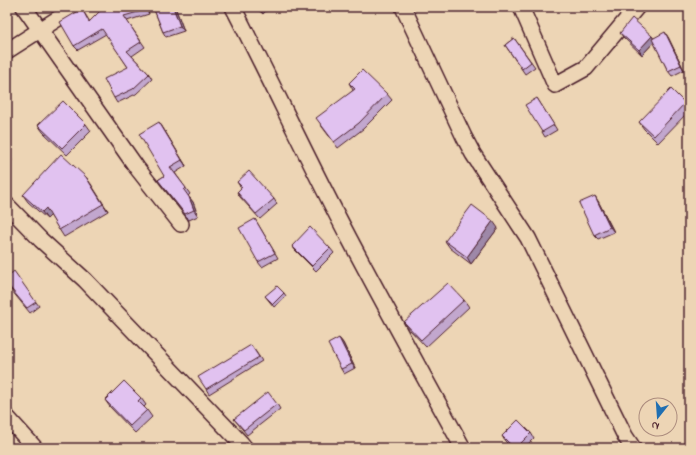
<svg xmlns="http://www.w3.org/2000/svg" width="696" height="455" viewBox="0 0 696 455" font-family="'Indie Flower',sans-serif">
<rect width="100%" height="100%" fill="#edd5b5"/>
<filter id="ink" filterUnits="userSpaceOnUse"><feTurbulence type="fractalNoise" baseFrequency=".025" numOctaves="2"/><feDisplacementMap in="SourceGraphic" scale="8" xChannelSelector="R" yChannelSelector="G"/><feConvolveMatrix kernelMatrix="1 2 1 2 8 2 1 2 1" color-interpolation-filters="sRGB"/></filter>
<g filter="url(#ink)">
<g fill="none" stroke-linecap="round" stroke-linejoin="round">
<g stroke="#4a1f2b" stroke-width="18">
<g id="street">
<polyline points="24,7 137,168 181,224"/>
<path d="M233,7C273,84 309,163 350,240C387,310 425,379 463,448"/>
<polyline points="403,7 464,137 473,154 528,238 625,436 633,448"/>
<polyline points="521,7 555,85 586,68 637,7"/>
<polyline points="7,51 76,7"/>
<polyline points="7,205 41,240 85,280 241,443 245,448"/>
<polyline points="7,417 35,448"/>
</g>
</g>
<use href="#street" stroke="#edd5b5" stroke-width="15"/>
</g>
<g fill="#c2a7ce" stroke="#4a1f2b">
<polygon points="146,7 149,14 127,21 145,47 132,56 149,74 152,79 136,94 117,103 114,98 128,67 106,34 78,50 74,46 82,9 90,22"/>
<polygon points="153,7 175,7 184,31 166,37 163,32"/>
<polygon points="255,7 269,7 263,14"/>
<polygon points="620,33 652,36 653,38 668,37 684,70 672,76 668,71 654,42 642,55 623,37"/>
<polygon points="514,38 535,67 525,74 505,45"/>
<polygon points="349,83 387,94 392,100 363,129 338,148 320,124 353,90"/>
<polygon points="537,98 557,130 545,137 542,132"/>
<polygon points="685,103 689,108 689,111 658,143 644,129 639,122"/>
<polygon points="159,122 186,166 175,173 190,194 188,196 193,202 198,216 189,220 158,180 164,176"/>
<polygon points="86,124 91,131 67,155 43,132 38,125"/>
<polygon points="86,177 108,211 64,237 50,215 47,219 28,202 23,195"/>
<polygon points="237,182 274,199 277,204 260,219 240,197 237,192 241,188"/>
<polygon points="598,201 614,232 598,239 594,235"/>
<polygon points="255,219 278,258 262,267 258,262"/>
<polygon points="498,228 471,264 450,248 445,241"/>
<polygon points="292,246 330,248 334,253 316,271 295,250"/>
<polygon points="7,277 36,302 39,306 30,313 7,285"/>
<polygon points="284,293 286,296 274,307 265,296"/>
<polygon points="464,300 469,307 426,347 409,329 404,322"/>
<polygon points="339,338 343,343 355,368 344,374 341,369"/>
<polygon points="254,349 262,361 209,394 206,389"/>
<polygon points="141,398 146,405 144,407 147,410 152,417 135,433 110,407 105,400"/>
<polygon points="277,404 280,409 247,435 234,419"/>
<polygon points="531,433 534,438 524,448 512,448 505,441 502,436"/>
</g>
<g fill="#9e88a8" stroke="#4a1f2b">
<polygon points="144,7 146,7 149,14 145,10"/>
<polygon points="173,7 175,7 184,31 180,26"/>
<polygon points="261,7 269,7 263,14 260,9"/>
<polygon points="665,32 668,37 684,70 681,65"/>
<polygon points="652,36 655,41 642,55 639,50"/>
<polygon points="159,122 163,128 186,166 182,160"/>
<polygon points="8,155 12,160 7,167 7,158"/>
<polygon points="86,177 91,184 108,211 103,204"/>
<polygon points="595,196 598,201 614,232 610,227"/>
<polygon points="189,197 193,202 198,216 194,210"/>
<polygon points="46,208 51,215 47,219 42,212"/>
<polygon points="493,221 498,228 471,264 467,257"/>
<polygon points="339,338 343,343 355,368 352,364"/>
</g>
<g fill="#e1c2f0" stroke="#4a1f2b">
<polygon points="104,7 144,7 145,10 124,16 141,42 127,51 149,74 133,89 114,98 104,79 128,67 102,29 74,46 60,22 82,9 89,22"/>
<polygon points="153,7 173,7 180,26 163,32"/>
<polygon points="632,18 652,36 639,50 620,33"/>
<polygon points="665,32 681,65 668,71 652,39"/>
<polygon points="514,38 531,62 522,69 505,45"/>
<polygon points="362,70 387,94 359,123 334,142 316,118 355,89 349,83"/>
<polygon points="671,89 685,103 654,136 639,122"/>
<polygon points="537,98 554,125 542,132 525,105"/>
<polygon points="63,101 86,124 62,148 38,125"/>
<polygon points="159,122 182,160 170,167 186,188 184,190 189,197 194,210 185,214 158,180 164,176 139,134"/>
<polygon points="61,154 86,177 103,204 59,230 46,208 42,212 23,195"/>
<polygon points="249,171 274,199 256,214 237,192 242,187 237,182"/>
<polygon points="595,196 610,227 594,235 579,203"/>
<polygon points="472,205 493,221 467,257 445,241"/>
<polygon points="255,219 275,253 258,262 239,228"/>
<polygon points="310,227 330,248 312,266 292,246"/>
<polygon points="14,271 36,302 27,308 7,284 7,277"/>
<polygon points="448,283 464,300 421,340 404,322"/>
<polygon points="277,286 284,293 273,304 265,296"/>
<polygon points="339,338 352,364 341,369 328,344"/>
<polygon points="251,345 259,357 206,389 198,377"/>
<polygon points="124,381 141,398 138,401 147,410 130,426 105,400"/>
<polygon points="268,392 277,404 244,430 234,419"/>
<polygon points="518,420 531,433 516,448 514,448 502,436"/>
</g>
</g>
<rect width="696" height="455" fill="none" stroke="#edd5b5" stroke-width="24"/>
<rect x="12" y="12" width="672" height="431" fill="none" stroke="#4a1f2b" stroke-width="1.5" filter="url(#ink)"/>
<g transform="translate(658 417) rotate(197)"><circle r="19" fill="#edd5b5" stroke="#ac8c7e"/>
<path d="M0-3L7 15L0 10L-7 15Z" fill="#1f6fb2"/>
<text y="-6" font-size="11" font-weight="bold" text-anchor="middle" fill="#4a1f2b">N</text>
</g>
</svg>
